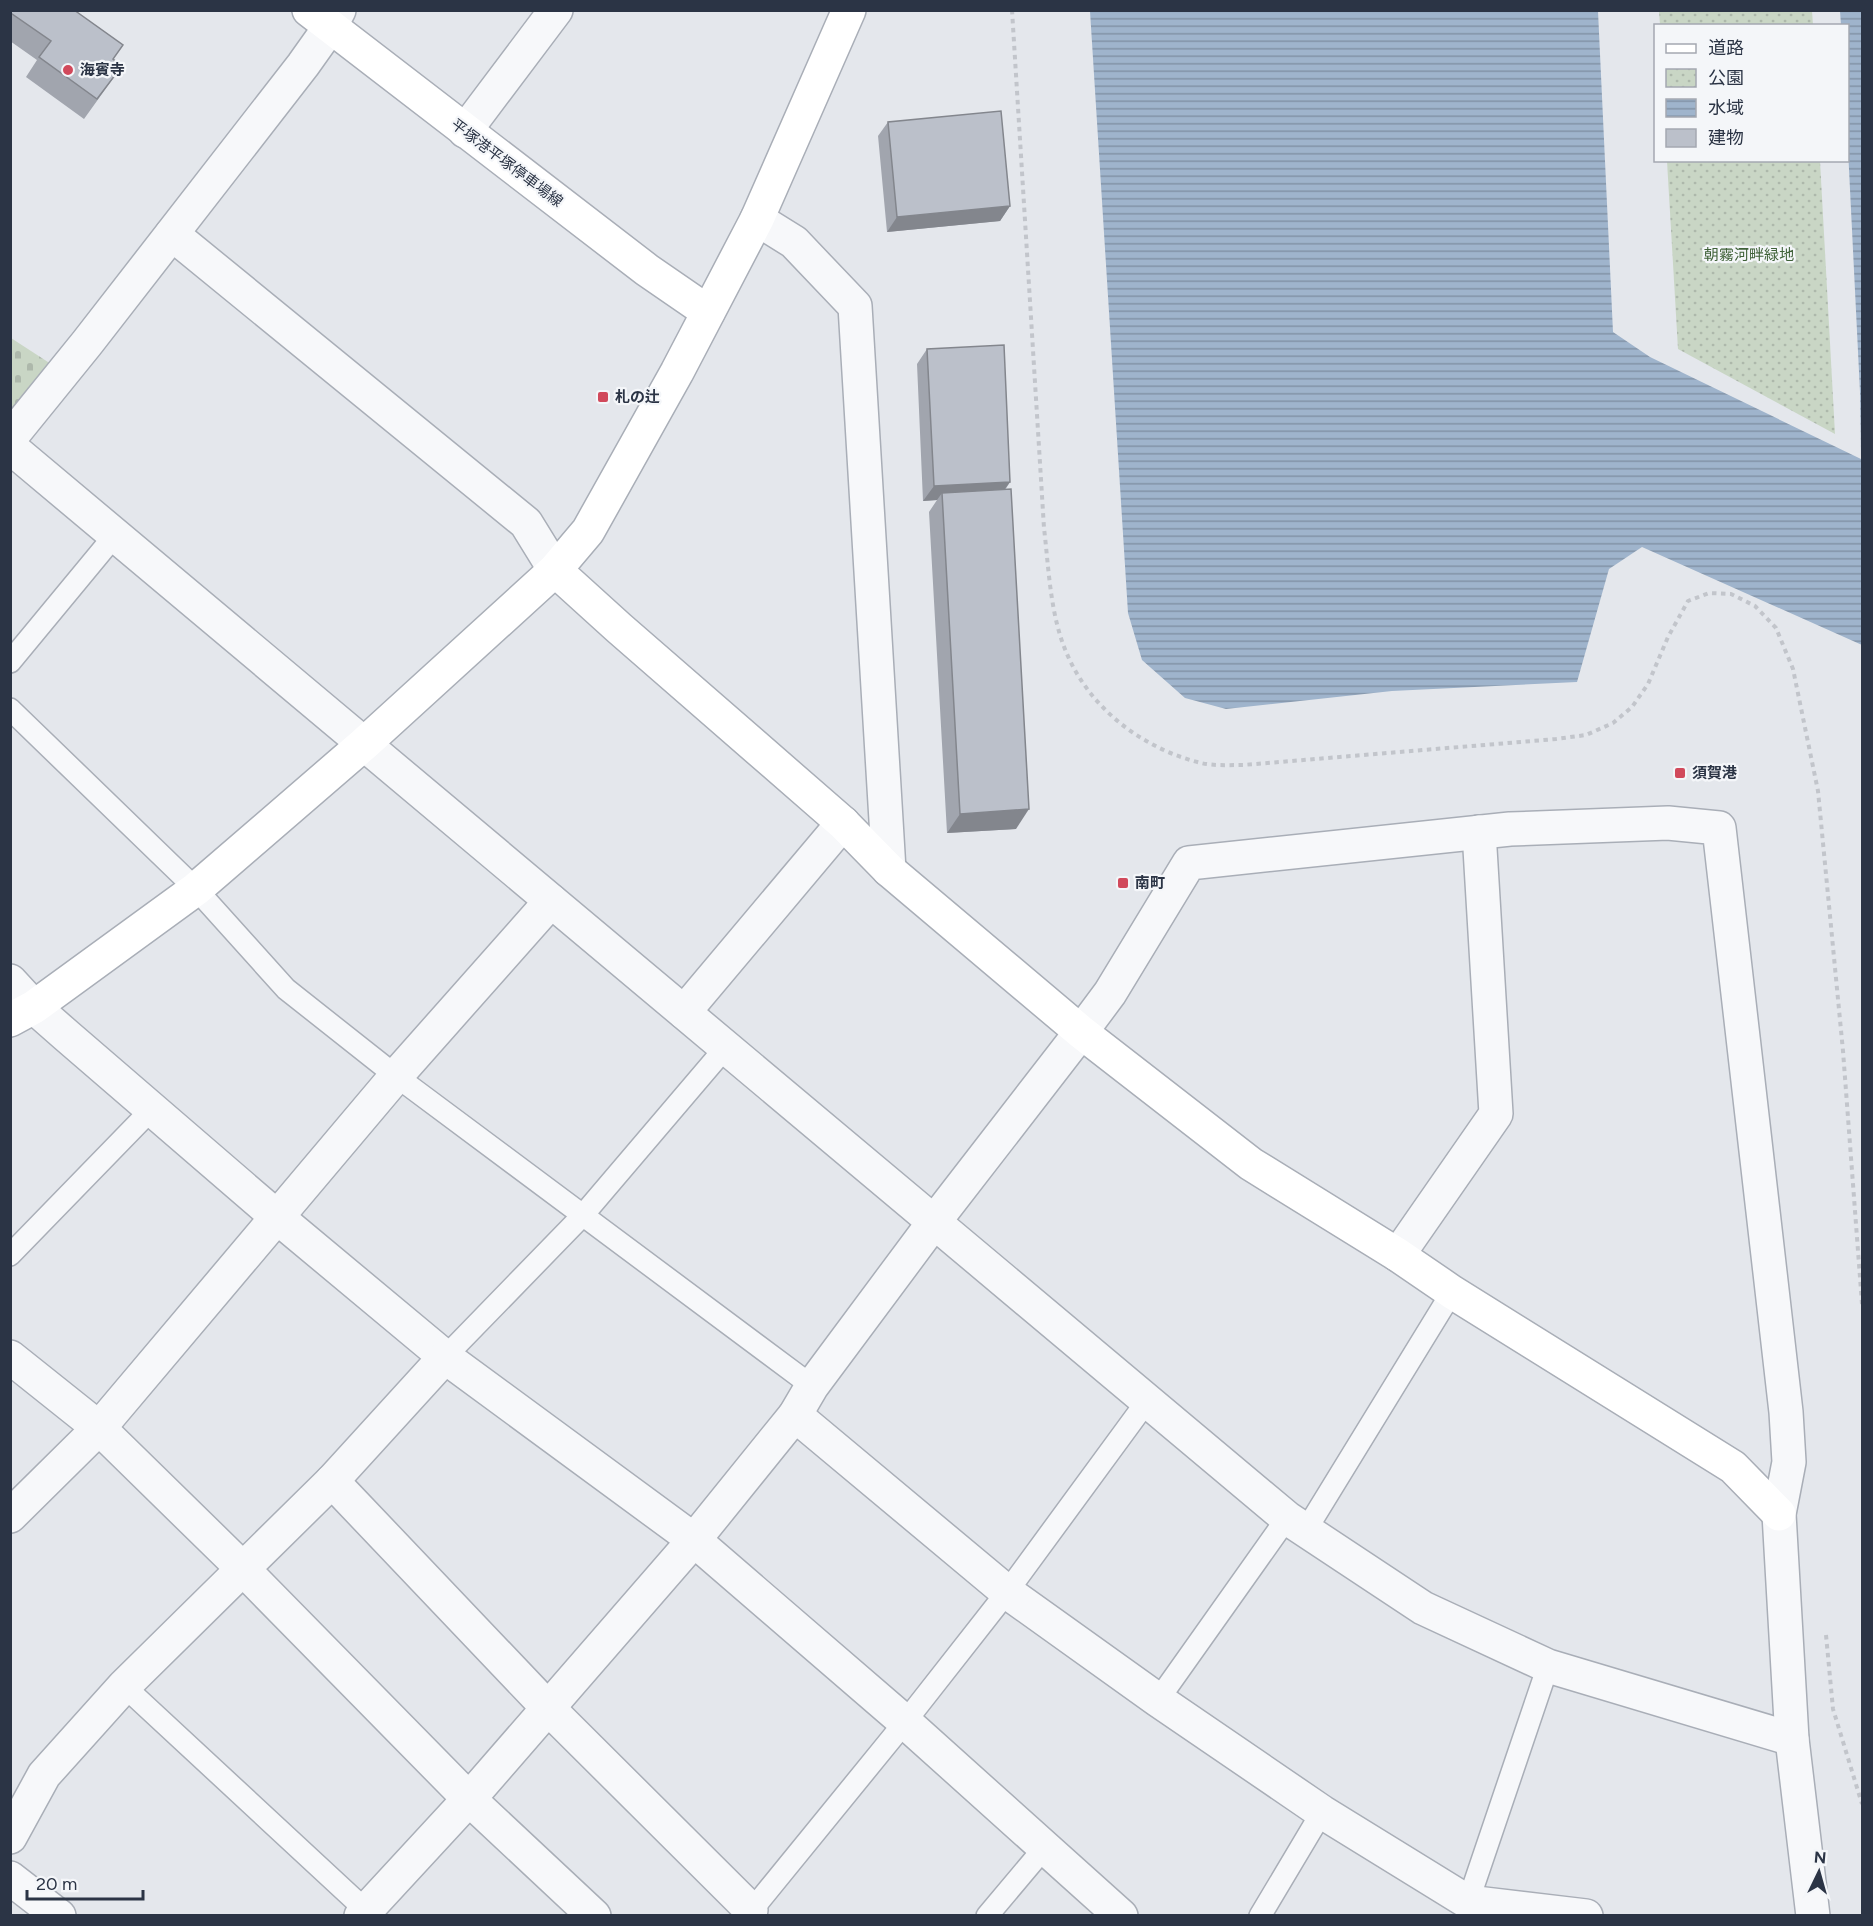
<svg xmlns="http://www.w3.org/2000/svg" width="1873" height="1926" viewBox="0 0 1873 1926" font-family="Figtree,'Noto Sans JP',sans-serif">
<defs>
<pattern id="cemetery-stones" width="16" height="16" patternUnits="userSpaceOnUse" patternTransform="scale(1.5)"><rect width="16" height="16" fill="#c9d6c5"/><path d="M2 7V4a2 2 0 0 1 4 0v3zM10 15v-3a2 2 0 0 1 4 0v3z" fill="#adb8ab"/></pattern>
<pattern id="park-dots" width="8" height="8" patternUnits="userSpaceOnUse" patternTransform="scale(1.5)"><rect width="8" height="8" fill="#c9d6c5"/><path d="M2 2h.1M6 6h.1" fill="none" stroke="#adb8ab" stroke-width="1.8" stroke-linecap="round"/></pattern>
<pattern id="water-rules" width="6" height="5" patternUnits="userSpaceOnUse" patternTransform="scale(1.5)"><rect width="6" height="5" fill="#9fb4cc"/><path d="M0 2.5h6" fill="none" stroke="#8293a7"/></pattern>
</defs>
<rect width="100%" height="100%" fill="#e4e7ec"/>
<polygon fill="url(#cemetery-stones)" points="11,338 51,364 11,417"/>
<g fill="url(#park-dots)">
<polygon points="1659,11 1812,11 1813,25 1660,25"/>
<polygon points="1667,161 1820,161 1835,434 1678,349"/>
</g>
<polygon fill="url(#water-rules)" points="1090,11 1598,11 1613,332 1650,357 1861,459 1860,392 1848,149 1848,26 1841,25 1840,11 1862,11 1862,645 1642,547 1609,569 1577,682 1392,691 1226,709 1185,698 1142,660 1128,613"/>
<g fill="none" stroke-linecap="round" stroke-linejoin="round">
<g stroke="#a9aeb7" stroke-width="24">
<g id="lane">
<polyline points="10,662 115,535"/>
<polyline points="10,709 196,889 286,989 396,1076 812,1386"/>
<polyline points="10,1255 152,1109"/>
<polyline points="445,1357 583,1215 726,1047"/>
<polyline points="1306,1530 1452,1292"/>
<polyline points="124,1686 372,1916"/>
<polyline points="1158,1700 1287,1518"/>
<polyline points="1470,1912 1468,1902 1548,1666"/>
<polyline points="747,1916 905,1722 1007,1592 1147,1401"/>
<polyline points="987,1916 1045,1847"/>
<polyline points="1260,1916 1322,1812"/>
</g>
</g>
<g stroke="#a9aeb7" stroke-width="36">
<g id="street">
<polyline points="465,131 556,10"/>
<polyline points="757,219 794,242 855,306 889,870"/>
<polyline points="172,234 526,523 555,570"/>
<polyline points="10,438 87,343 303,65 330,27 339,10"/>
<polyline points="10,447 1287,1518 1423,1608 1548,1666 1792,1739"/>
<polyline points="10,981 34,1007 67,1036 277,1217 445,1357 694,1540 905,1722 1121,1916"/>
<polyline points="684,1012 843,823"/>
<polyline points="1398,1255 1496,1114 1479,832"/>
<polyline points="10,1357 99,1428 242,1568 469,1799 594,1916"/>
<polyline points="795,1415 1007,1592 1158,1700 1322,1812 1468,1902 1586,1916"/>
<polyline points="332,1481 548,1708 751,1910"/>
<polyline points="10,1516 99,1428 396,1076 551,901"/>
<polyline points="10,1837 44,1775 124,1686 332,1481 445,1357"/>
<polyline points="10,1878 59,1916"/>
<polyline points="361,1916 469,1799 694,1540 795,1415 812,1386 934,1222 1081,1032 1110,993 1189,863 1510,829 1668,823 1719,828 1786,1412 1789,1462 1779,1514 1792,1739 1813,1916"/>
</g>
</g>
<g stroke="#a9aeb7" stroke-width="36">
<g id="secondary">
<polyline points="309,10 647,270 708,312"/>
<polyline points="555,570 619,628 843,823 889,870 1081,1032 1251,1164 1398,1255 1452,1292 1733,1467 1779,1514"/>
<polyline points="10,1020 34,1007 196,889 364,744 555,570 588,531 677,372 757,219 849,10"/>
</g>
</g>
<g stroke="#c2c5cb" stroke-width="4" stroke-dasharray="4.5 4.5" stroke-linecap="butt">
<path d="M1012,10L1044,528C1049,570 1050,615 1067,654C1091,710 1144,749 1201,763C1214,766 1229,765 1243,765L1556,739L1586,735L1613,723L1632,707L1648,684L1668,637L1688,601L1709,593L1731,594L1755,606L1776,628L1793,669L1818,791L1843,1051L1862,1304"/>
<polyline points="1826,1635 1833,1709 1862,1804"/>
</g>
<use href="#lane" stroke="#f7f8fa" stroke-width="21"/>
<use href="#street" stroke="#f7f8fa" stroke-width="33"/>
<use href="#secondary" stroke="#fff" stroke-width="33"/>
</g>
<g fill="#a1a5ae">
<polygon points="10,10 113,59 122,66 84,119 26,77 37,60 10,41"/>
<polygon points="888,122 1010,206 1000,221 887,232 878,136"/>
<polygon points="927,349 1010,482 1005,490 1016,829 947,833 929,512 937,500 923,501 917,364"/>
</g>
<g fill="#83868d">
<polygon points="1010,206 1000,221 887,232 897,217"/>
<polygon points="1010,482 999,497 942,493 937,500 923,501 934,486"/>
<polygon points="1029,809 1016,829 947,833 960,814"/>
</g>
<g fill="#bbc0ca" stroke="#83868d" stroke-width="1.5">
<polygon points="10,10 74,10 123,45 113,59 122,66 97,99 39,57 51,41 12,14 10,16"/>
<polygon points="1001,111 1010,206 897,217 888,122"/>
<polygon points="1004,345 1010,482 934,486 927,349"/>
<polygon points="1011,489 1029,809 960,814 942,493"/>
</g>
<g fill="#d1495b" stroke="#f4f6f9" stroke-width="2">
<circle cx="68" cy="70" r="6"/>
<rect x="597" y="391" width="12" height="12" rx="3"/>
<rect x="1674" y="767" width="12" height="12" rx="3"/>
<rect x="1117" y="877" width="12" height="12" rx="3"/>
</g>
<g text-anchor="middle" stroke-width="4.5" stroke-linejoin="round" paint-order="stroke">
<g font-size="15" font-weight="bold" fill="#2b3445" stroke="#f4f6f9" text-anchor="start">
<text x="80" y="75">海賓寺</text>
<text x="615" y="402">札の辻</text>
<text x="1692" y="778">須賀港</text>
<text x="1135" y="888">南町</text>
</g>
<g font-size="15" fill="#2b3445" stroke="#f4f6f9">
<text transform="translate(507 163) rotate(37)" y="5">平塚港平塚停車場線</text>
</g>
<g font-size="15" fill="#3f6138" stroke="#f4f6f9">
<text x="1749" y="260">朝霧河畔緑地</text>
</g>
</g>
<rect width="1873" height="1926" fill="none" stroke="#2b3445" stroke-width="24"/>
<rect x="1654" y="24" width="195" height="138" fill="#f4f6f9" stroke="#a4a8b1" stroke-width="1.5"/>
<rect x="1666" y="44" width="30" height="9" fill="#ffffff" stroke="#a4a8b1" stroke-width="1.5"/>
<text x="1708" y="54" font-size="18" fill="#2b3445">道路</text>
<rect x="1666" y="69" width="30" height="18" fill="url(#park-dots)" stroke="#a4a8b1" stroke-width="1.5"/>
<text x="1708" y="84" font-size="18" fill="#2b3445">公園</text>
<rect x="1666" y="99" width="30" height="18" fill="url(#water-rules)" stroke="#a4a8b1" stroke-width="1.5"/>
<text x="1708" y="114" font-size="18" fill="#2b3445">水域</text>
<rect x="1666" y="129" width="30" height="18" fill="#bbc0ca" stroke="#a4a8b1" stroke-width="1.5"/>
<text x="1708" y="144" font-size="18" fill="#2b3445">建物</text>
<g transform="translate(1819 1872) rotate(5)" stroke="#f4f6f9" stroke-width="4.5" paint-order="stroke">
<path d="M0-4.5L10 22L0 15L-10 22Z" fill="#2b3445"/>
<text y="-9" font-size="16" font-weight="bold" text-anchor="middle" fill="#2b3445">N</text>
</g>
<path d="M27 1890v9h116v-9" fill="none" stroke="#2b3445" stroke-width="3"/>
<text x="36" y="1890" font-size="18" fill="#2b3445" stroke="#f4f6f9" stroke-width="4.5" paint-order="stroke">20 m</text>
</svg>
